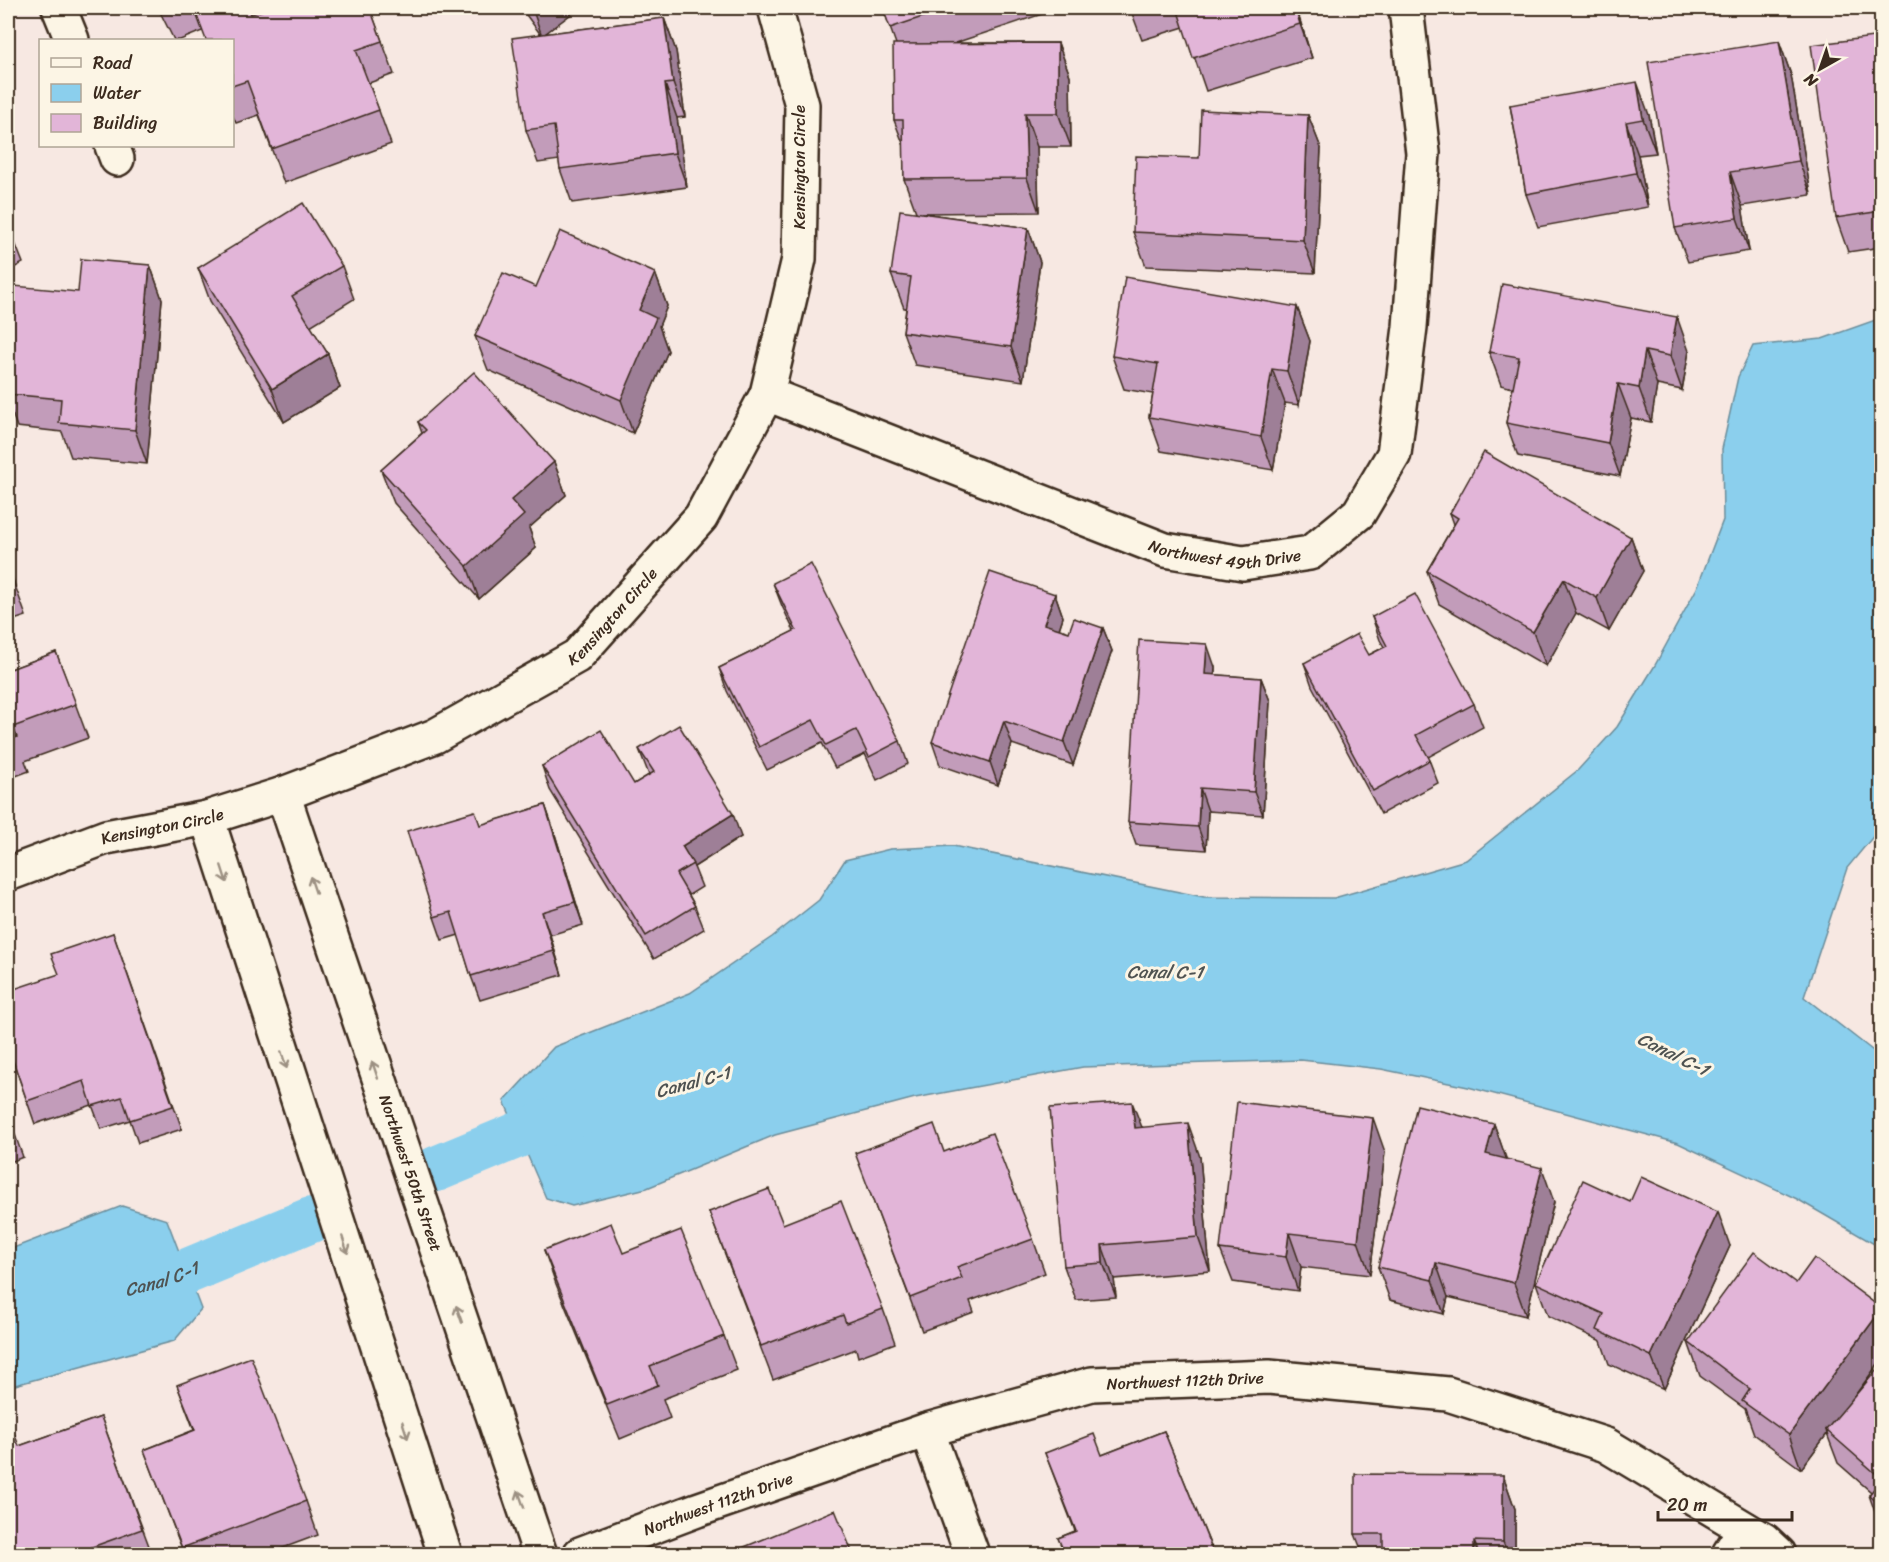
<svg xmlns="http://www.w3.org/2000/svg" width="1889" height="1562" viewBox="0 0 1889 1562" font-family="Sriracha,sans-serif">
<rect width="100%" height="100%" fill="#f7e8e2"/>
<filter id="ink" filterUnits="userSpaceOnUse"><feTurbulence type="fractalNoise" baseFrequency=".0167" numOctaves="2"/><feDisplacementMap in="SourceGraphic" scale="12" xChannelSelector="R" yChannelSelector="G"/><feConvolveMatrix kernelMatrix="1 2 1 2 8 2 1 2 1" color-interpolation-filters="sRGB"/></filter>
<g filter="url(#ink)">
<g fill="#8bcfed" stroke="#6b8d9a" stroke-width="1.5">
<polygon points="1881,318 1881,827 1847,868 1804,997 1881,1057 1881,1248 1797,1199 1678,1143 1468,1087 1381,1069 1301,1060 1083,1067 915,1098 775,1135 647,1188 572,1206 546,1198 504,1101 554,1047 690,993 772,937 819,900 845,860 890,849 953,846 1204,897 1334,898 1466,860 1578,770 1617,727 1654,667 1697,588 1723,520 1722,449 1738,377 1753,346 1822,339"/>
<polygon points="122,1206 167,1220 201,1309 174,1341 8,1387 8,1250"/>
</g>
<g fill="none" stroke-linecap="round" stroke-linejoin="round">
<g stroke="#8bcfed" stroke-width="46">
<polyline points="436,1169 559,1118 579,1113"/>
<path id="s1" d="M8,1320L166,1280L311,1220"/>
</g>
<g stroke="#3b2a1e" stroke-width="38">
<g id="minor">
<polyline points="59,8 72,40"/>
<polyline points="112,146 117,159"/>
<path id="s2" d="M767,394L1165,550L1243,563L1310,553L1359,513L1394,454L1410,327L1423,153L1406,8"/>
<path id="s3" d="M283,794L540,1554"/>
<polyline points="207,818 445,1554"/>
<path id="s4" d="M8,874L106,837L207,818L283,794L435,736L577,656L701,517L767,394L799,259L802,105L775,8"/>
<polyline points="927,1430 972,1554"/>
<path id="s5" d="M580,1554L697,1510L927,1430L1092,1384L1269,1377L1448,1394L1606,1445L1764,1540L1779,1554"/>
<polyline points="1729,1554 1745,1529"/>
</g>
</g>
<use href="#minor" stroke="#fcf5e5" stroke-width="33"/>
</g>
<g fill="#c29cba" stroke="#3b2a1e" stroke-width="1.5">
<polygon points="158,8 253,8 249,9 251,14 370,8 394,74 369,83 391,144 284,183 259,115 236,123 232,114 232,40 202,31 180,40 174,40"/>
<polygon points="521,8 579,8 544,34 664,18 676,51 685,117 677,118 687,187 572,203 560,169 559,160 538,163 526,130 541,35"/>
<polygon points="883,8 1040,8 1042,14 955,43 1058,43 1070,76 1071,147 1037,147 1039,212 922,213 1028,228 1040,262 1023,381 915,365 903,332 906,308 904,308 891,274 916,212 904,179 904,146 894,120 896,44"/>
<polygon points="1130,8 1296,8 1312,58 1206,91 1184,27 1142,40"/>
<polygon points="1881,36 1881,247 1848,252 1836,218"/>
<polygon points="1779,41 1791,75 1811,195 1742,206 1749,251 1688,262 1675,228"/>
<polygon points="1510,105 1649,115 1656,153 1638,155 1648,207 1538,227 1526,194"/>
<polygon points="1308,115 1321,148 1315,273 1146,266 1133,232 1199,158"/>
<polygon points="8,224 10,230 23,263 8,271"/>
<polygon points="150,265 162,299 147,464 71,457 62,432 17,427 8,402 8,394 78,292"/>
<polygon points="342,266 354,299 310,326 328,354 340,388 284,422 210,301 198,268"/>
<polygon points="655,273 667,306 659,326 668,351 633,433 488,370 475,336 536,287"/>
<polygon points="1297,307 1310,341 1299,405 1285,403 1273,470 1161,451 1149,417 1153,394 1124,389 1112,356"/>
<polygon points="1689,351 1682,390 1657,385 1651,422 1631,418 1620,476 1518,456 1506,423 1513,388 1501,385 1489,352"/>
<polygon points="418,422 554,462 566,495 529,528 536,548 479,599 394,503 381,470 422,433"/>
<polygon points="1450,513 1631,537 1643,571 1609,631 1576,613 1546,666 1439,604 1427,571 1454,524"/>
<polygon points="8,566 26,616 8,622"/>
<polygon points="773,583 900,741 908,764 877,780 865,754 835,768 822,743 767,770 727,691 719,668 794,631 782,606"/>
<polygon points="1055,594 1063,617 1059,629 1069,632 1103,628 1112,651 1073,765 1012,744 998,785 940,765 932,742"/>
<polygon points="1372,617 1474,704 1483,727 1428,757 1438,783 1381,814 1312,686 1304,663 1369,655 1384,647 1380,640"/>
<polygon points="56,652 88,738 25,761 29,771 8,779 8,670"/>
<polygon points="1215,667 1215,675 1261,678 1270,701 1263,815 1208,811 1206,850 1136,845 1128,822"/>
<polygon points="639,749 741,837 694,867 702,887 689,895 695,906 704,929 654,959 550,790 542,766 634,784 649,775"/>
<polygon points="545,805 553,828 583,925 550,935 562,975 480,1000 471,976 459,935 442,940 434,917 481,825"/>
<polygon points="113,933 182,1129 138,1143 130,1120 101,1129 92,1105 35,1124 8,1046 59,974"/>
<polygon points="8,1115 23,1157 8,1163"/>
<polygon points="1494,1124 1506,1159 1554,1202 1526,1316 1448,1297 1444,1314 1390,1300 1378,1267"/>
<polygon points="1142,1127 1200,1157 1210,1271 1114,1279 1116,1297 1076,1300 1064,1266"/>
<polygon points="944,1152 1033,1239 1045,1273 970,1301 974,1312 922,1331 868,1187"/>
<polygon points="1385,1152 1370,1275 1301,1267 1298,1291 1233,1282 1220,1249"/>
<polygon points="1630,1202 1730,1246 1664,1389 1609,1364 1601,1341 1548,1316 1536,1283"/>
<polygon points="709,1212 783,1224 883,1309 895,1343 858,1357 856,1349 773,1380"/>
<polygon points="544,1250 623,1253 724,1336 737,1370 663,1399 670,1418 620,1439 556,1284"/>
<polygon points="1688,1342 1881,1360 1856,1394 1881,1365 1881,1529 1869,1495 1871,1492 1838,1463 1827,1434 1801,1469 1754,1434 1745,1409 1700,1376"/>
<polygon points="177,1385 306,1501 318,1535 267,1554 184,1554 144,1450 194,1430"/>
<polygon points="101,1417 152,1554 14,1554 19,1446"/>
<polygon points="1164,1431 1214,1554 1065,1554 1058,1538 1075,1531 1045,1453 1102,1455"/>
<polygon points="1503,1475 1515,1509 1515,1554 1363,1554 1355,1534"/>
</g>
<g fill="#9e7f97" stroke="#3b2a1e" stroke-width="1.5">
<polygon points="532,8 579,8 542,36"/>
<polygon points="1295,8 1296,8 1312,58 1300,24"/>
<polygon points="664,18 676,51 685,117 673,83"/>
<polygon points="1779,41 1791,75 1811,195 1799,161"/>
<polygon points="1058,43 1070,76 1071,147 1058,113"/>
<polygon points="1637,82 1649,115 1656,153 1643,119"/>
<polygon points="665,84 677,118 687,187 675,153"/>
<polygon points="1025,113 1037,147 1039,212 1027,178"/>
<polygon points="1308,115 1321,148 1315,273 1303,240"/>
<polygon points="1626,122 1638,155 1648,207 1636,173"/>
<polygon points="1730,172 1742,206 1749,251 1737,218"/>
<polygon points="1028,228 1040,262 1023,381 1011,347"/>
<polygon points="150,265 162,299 147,464 135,430"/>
<polygon points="655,273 667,306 659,326 668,351 633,433 621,400 639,310"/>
<polygon points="1297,307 1310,341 1299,405 1287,371"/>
<polygon points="1677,317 1689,351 1682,390 1670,356"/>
<polygon points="1645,351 1657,385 1651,422 1639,388"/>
<polygon points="328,354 340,388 284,422 272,389"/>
<polygon points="1272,369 1285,403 1273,470 1261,437"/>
<polygon points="1618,384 1631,418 1620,476 1608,443"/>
<polygon points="554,462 566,495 529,528 536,548 479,599 467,566 511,500"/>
<polygon points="1631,537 1643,571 1609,631 1597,598"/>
<polygon points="1564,579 1576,613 1546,666 1533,632"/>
<polygon points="1055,594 1063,617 1053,647 1044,624"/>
<polygon points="1103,628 1112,651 1073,765 1064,742"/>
<polygon points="1207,644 1215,667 1213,697 1205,674"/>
<polygon points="1261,678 1270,701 1263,815 1254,792"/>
<polygon points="1004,721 1012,744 998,785 990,762"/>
<polygon points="1200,788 1208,811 1206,850 1198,827"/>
<polygon points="545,805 553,828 583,925 575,902"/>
<polygon points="733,814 741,837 694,867 682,846"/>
<polygon points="542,912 550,935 562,975 554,951"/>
<polygon points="1132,1102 1145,1135 1135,1128"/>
<polygon points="1373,1118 1385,1152 1370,1275 1358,1241"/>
<polygon points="1188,1123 1200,1157 1210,1271 1198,1237"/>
<polygon points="1494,1124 1506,1158 1498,1188 1486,1154"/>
<polygon points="1542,1168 1554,1202 1526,1316 1514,1283"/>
<polygon points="1718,1212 1730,1246 1664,1389 1651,1356"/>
<polygon points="1289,1233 1301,1267 1298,1291 1286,1257"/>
<polygon points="1102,1245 1114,1279 1116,1297 1103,1263"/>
<polygon points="1436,1263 1448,1297 1444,1314 1432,1280"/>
<polygon points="1881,1310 1881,1360 1828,1432 1826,1430 1827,1434 1801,1469 1789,1435"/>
<polygon points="1503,1475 1515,1509 1515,1554 1508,1554 1503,1542"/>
<polygon points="1474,1541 1479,1554 1474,1554"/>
</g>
<g fill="#e2b5d8" stroke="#3b2a1e" stroke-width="1.5">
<polygon points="220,8 248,8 251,14 270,8 370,8 382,41 356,50 379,110 272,149 247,81 232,86 232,40 206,40 197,16"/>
<polygon points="883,8 949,8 890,28"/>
<polygon points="1177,8 1295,8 1300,24 1193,58"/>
<polygon points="664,18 673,83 665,84 675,153 560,169 554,126 526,130 512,38"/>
<polygon points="1881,36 1881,211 1836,218 1811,45"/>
<polygon points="1779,41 1799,161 1730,172 1737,218 1675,228 1648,62"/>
<polygon points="1058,43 1058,113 1025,113 1027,178 904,179 903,120 894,120 893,44"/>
<polygon points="1637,82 1643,119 1626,122 1636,173 1526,194 1510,105"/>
<polygon points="1201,110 1308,115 1303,240 1133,232 1136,156 1199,158"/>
<polygon points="303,203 342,266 292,296 328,354 272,389 198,268"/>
<polygon points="900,210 1028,228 1011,347 903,332 911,277 891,274"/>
<polygon points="560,231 655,273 639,310 656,318 621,400 475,336 503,273 536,287"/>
<polygon points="81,259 150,265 135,430 59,423 61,399 8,394 8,360 14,286 78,292"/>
<polygon points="1125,277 1297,307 1287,371 1272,369 1261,437 1149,417 1158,364 1112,356"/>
<polygon points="1502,284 1677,317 1670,356 1645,351 1639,388 1618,384 1608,443 1506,423 1519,357 1489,352"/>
<polygon points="474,372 554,462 511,500 524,515 467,566 381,470 426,430 418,422"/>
<polygon points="1484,452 1631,537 1597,598 1564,579 1533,632 1427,571 1458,518 1450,513"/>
<polygon points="811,564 900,741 869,757 856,730 826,745 813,720 759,747 719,668 796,630 773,583"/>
<polygon points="8,566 14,582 8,584"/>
<polygon points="990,572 1055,594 1044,624 1069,632 1074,618 1103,628 1064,742 1004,721 990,762 932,742"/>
<polygon points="1415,594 1474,704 1416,735 1430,760 1373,791 1304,663 1357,634 1369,655 1387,646 1372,617"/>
<polygon points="1139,640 1207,644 1205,674 1261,678 1254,792 1200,788 1198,827 1128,822"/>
<polygon points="56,652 76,704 13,727 17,737 8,741 8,670"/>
<polygon points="679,725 733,814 682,846 693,864 676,874 695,906 646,936 542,766 601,730 634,784 654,772 639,749"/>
<polygon points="545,805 575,902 542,912 554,951 471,976 451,912 434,917 407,831 475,811 480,825"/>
<polygon points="113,933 173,1106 130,1120 122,1097 92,1106 84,1081 27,1101 8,1046 8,991 59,974 51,954"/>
<polygon points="1132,1102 1135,1128 1188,1123 1198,1237 1102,1245 1103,1263 1064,1266 1050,1108"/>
<polygon points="1237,1102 1373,1118 1358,1241 1289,1233 1286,1257 1220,1249"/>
<polygon points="1417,1105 1494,1124 1486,1154 1542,1168 1514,1283 1436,1263 1432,1280 1378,1267"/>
<polygon points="8,1115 14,1134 8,1137"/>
<polygon points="934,1124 944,1152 992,1133 1033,1239 957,1267 962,1278 910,1298 855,1153"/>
<polygon points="1641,1177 1718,1212 1651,1356 1597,1330 1604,1314 1536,1283 1583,1180 1630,1202"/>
<polygon points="769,1189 783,1224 841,1201 883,1309 846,1323 843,1315 761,1346 709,1212"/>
<polygon points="611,1223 623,1253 681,1230 724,1336 650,1366 658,1385 607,1405 544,1250"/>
<polygon points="1754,1252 1796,1283 1814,1258 1881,1308 1881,1310 1789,1435 1742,1401 1750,1389 1688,1342"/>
<polygon points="251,1357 306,1501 182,1548 144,1450 195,1430 177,1385"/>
<polygon points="1881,1365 1881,1478 1826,1430"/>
<polygon points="101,1417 142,1529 81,1551 83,1554 15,1554 8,1535 8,1432 13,1430 19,1446"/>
<polygon points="1164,1431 1213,1552 1206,1554 1065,1554 1058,1538 1076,1531 1045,1453 1094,1434 1102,1455"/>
<polygon points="1355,1474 1503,1475 1503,1542 1474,1541 1474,1554 1383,1554 1383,1534 1355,1534"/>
<polygon points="1881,1480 1881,1506 1869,1495"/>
<polygon points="835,1510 853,1554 727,1554"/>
</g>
<defs><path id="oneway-shaft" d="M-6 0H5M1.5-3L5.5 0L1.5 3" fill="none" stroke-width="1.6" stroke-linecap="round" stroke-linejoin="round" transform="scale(1.5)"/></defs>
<g stroke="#9c9082">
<use href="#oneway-shaft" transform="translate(224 874) rotate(72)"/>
<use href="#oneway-shaft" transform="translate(313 885) rotate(-109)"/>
<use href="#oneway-shaft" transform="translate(284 1060) rotate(72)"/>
<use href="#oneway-shaft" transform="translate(375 1070) rotate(-109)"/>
<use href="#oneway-shaft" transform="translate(345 1245) rotate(72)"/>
<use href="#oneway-shaft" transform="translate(459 1314) rotate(-109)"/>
<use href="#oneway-shaft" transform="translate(405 1430) rotate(72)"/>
<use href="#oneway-shaft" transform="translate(521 1499) rotate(-109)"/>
</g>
</g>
<g text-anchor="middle" stroke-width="6" stroke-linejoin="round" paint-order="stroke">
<g font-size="16" fill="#3b2a1e" stroke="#fcf5e5">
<text transform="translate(799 167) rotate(-90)" y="6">Kensington Circle</text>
<text dy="6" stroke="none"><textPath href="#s2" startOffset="488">Northwest 49th Drive</textPath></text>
<text dy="6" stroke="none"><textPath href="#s4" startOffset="666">Kensington Circle</textPath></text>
<text dy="6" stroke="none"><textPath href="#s4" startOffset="162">Kensington Circle</textPath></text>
<text dy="6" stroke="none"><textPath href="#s3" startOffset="400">Northwest 50th Street</textPath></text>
<text dy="6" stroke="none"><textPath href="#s5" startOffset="633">Northwest 112th Drive</textPath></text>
<text dy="6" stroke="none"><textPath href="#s5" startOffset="147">Northwest 112th Drive</textPath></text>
</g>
<g font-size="18" font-style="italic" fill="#4f5352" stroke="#fcf5e5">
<text x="1165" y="978">Canal C-1</text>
<text transform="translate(1673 1054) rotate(26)" y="6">Canal C-1</text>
<text transform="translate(693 1082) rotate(-15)" y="6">Canal C-1</text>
<text dy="6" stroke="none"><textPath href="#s1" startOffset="159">Canal C-1</textPath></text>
</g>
</g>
<rect width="1889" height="1562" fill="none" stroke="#fcf5e5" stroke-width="30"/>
<rect x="15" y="15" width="1859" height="1532" fill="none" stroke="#3b2a1e" stroke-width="2" filter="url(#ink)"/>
<rect x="39" y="39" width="195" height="108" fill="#fcf5e5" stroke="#afa495" stroke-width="1.5"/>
<rect x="51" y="58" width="30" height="9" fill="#fcf5e5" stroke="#afa495" stroke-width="1.5"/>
<text x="93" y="69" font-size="18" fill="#3b2a1e">Road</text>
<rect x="51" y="84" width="30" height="18" fill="#8bcfed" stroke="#afa495" stroke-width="1.5"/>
<text x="93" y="99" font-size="18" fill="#3b2a1e">Water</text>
<rect x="51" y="114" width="30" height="18" fill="#e2b5d8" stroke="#afa495" stroke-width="1.5"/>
<text x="93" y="129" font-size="18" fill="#3b2a1e">Building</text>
<g transform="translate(1820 69) rotate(220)" stroke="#fcf5e5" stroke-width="4.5" paint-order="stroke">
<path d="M0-4.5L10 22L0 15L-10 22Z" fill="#3b2a1e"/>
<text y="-9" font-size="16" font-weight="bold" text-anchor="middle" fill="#3b2a1e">N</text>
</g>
<path d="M1658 1511v9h134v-9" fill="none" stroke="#3b2a1e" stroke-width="3"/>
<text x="1667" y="1511" font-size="18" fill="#3b2a1e" stroke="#fcf5e5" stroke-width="4.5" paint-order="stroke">20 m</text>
</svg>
